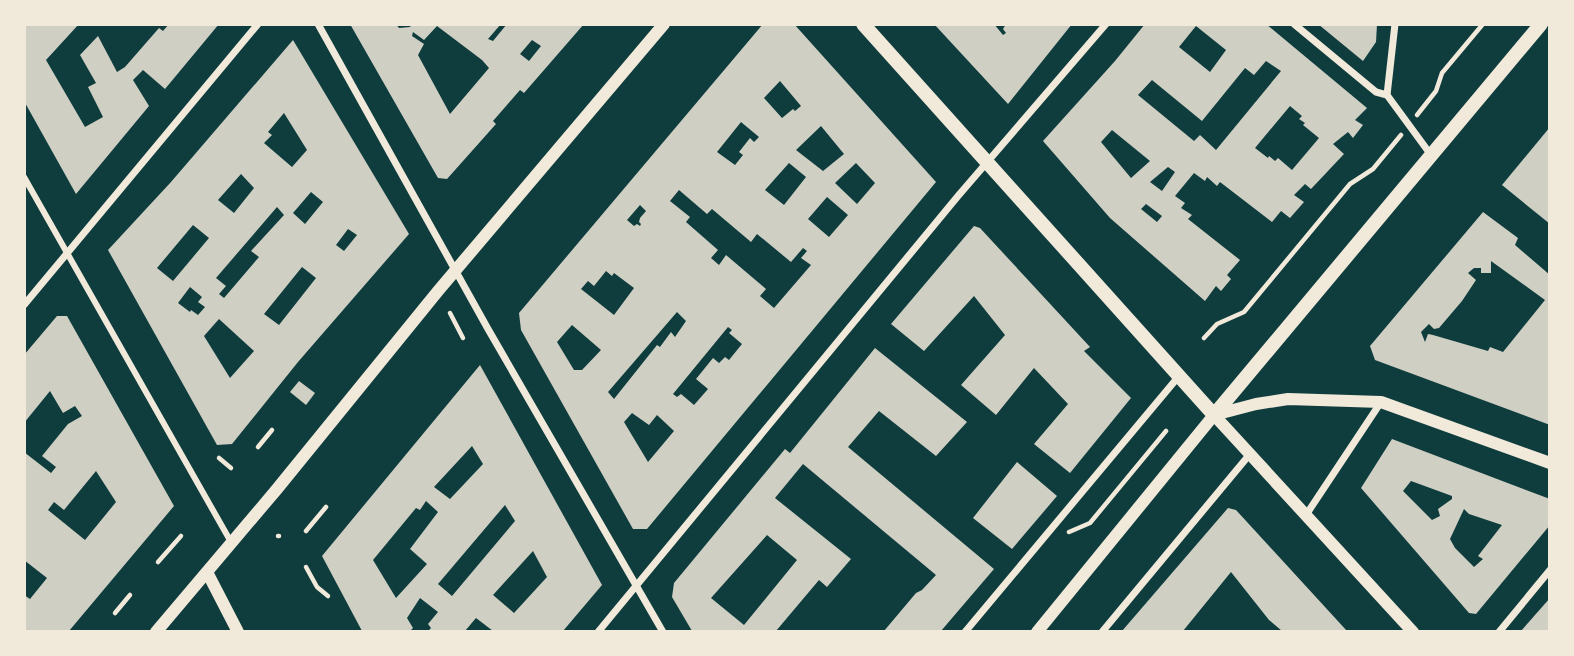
<svg xmlns="http://www.w3.org/2000/svg" width="1574" height="656" viewBox="0 0 1574 656" font-family="Barlow,sans-serif">
<rect width="100%" height="100%" fill="#0f3d3e"/>
<g fill="#cfcfc3" fill-rule="evenodd">
<polygon points="24,24 79,24 46,60 85,127 103,117 88,87 96,83 80,55 98,36 117,72 125,67 159,28 163,31 169,24 219,24 165,89 143,70 133,80 149,106 76,194 24,101"/>
<path d="M350,24H396L399,28L410,27L412,24H501L488,39L493,41L507,24H584L524,93L520,90L493,121L496,124L447,179L438,178ZM437,26L482,60L489,68L450,114L418,55L424,44L412,36L413,32L424,40ZM532,40L541,46L529,61L520,54Z"/>
<path d="M763,24H794L936,182L647,529H633L521,330L519,313ZM780,81L801,106L795,111L793,109L782,118L764,98ZM741,122L759,137L754,142L750,138L739,152L743,155L735,165L717,152ZM821,126L844,154L823,171L796,150ZM789,163L806,177L784,205L765,190ZM856,163L875,183L857,204L835,183ZM679,190L707,214L712,209L751,242L757,234L791,262L803,248L807,251L801,258L811,265L774,308L760,296L766,289L726,255L719,265L711,258L718,250L686,222L690,217L670,201ZM827,197L848,215L829,237L808,219ZM640,205L646,211L640,218L639,222L641,224L640,226L637,224L634,226L627,220ZM606,271L612,276L614,273L634,288L614,315L581,289L588,281L594,286ZM677,312L686,321L675,337L671,332L660,347L657,345L614,399L608,392ZM572,325L601,350L582,370H574L557,342ZM728,327L732,330L729,333L742,344L729,360L725,357L719,363L713,358L696,379L708,389L694,405L681,394L677,397L673,394ZM632,413L649,425L657,415L674,431L648,462L624,422Z"/>
<polygon points="934,24 994,24 1003,35 1006,33 1003,29 1006,24 1072,24 1008,104"/>
<path d="M1145,24H1266L1367,108L1355,120L1363,125L1353,138L1348,132L1333,144L1344,154L1311,189L1305,184L1294,195L1304,202L1290,218L1281,211L1272,222L1220,182L1217,186L1207,177L1205,181L1194,173L1175,196L1185,203L1181,208L1192,215L1188,219L1240,260L1227,275L1231,279L1221,291L1216,286L1205,301L1110,218L1043,141L1115,61ZM1196,26L1226,50L1210,72L1179,47ZM1266,61L1281,71L1216,150L1200,135L1194,141L1138,95L1152,80L1202,121L1245,68L1254,75ZM1290,106L1302,116L1299,119L1305,123L1303,125L1319,138L1292,170L1278,158L1275,161L1269,156L1268,158L1255,148ZM1112,130L1150,161L1131,178L1101,142ZM1168,167L1175,172L1162,191L1150,182ZM1146,204L1162,216L1157,222L1141,209Z"/>
<polygon points="1318,24 1377,24 1376,42 1363,61"/>
<path d="M293,40L409,234L298,362L232,444L217,445L108,250L171,182ZM284,113L307,150L292,167L264,143L272,135L268,132ZM241,174L254,188L234,213L218,200ZM311,192L323,202L305,224L293,213ZM277,207L284,215L251,251L259,257L224,298L219,294L226,286L216,278ZM193,225L209,238L173,281L157,268ZM348,229L357,235L344,251L336,245ZM302,267L316,278L279,325L264,314ZM190,287L202,297L198,302L205,307L198,315L191,310L190,312L178,303ZM219,319L254,351L230,378L204,336Z"/>
<polygon points="1550,127 1550,224 1502,185"/>
<path d="M1483,212L1518,238L1515,245L1550,275V425L1375,360L1370,346ZM1491,261L1545,300L1503,352L1490,347L1488,351L1433,335L1428,334L1425,342L1421,332L1429,324L1434,329L1439,328L1462,301L1476,280L1468,273L1474,268H1481V273H1491Z"/>
<polygon points="974,226 980,228 1090,347 1084,351 1131,398 1070,473 1034,444 1068,404 1034,368 996,415 961,385 1005,335 974,296 924,351 891,324"/>
<path d="M57,316H67L174,506L69,631H24V595L30,599L47,578L24,560V452L51,473L56,467L42,456L68,424L82,416L75,406L63,413L50,391L24,423V355ZM96,471L116,502L85,540L48,510L54,502L64,510Z"/>
<path d="M875,348L967,422L936,456L879,411L848,447L994,569L941,631H884L916,593L922,590L936,575L803,464L775,498L851,559L827,587L819,580L776,631H692L672,597L674,583L785,449L790,453ZM767,535L797,560L744,625L711,598Z"/>
<path d="M480,365L602,585L563,631H493L476,618L465,631H428L431,628L428,624L438,612L420,598L407,618L413,628L410,631H362L322,556ZM472,446L483,464L450,499L434,487ZM426,501L438,512L410,549L427,564L396,598L373,560L416,508L420,510ZM505,505L515,521L452,596L438,584ZM533,551L547,577L514,613L493,595Z"/>
<polygon points="299,381 315,393 306,405 290,392"/>
<path d="M1392,439L1550,499V525L1476,614L1469,613L1361,488ZM1411,481L1452,496V499L1438,509L1440,516L1432,520L1403,491ZM1464,509L1469,514L1502,525L1478,556L1483,559L1474,567L1455,548L1450,539Z"/>
<polygon points="1017,462 1057,496 1012,549 973,518"/>
<polygon points="1228,508 1236,510 1347,631 1282,631 1269,620 1231,572 1183,631 1122,631"/>
<polygon points="1550,598 1550,631 1521,631"/>
</g>
<g fill="none" stroke-linecap="round" stroke-linejoin="round">
<g stroke="#f1e9da" stroke-width="4.5">
<polyline points="1417,115 1436,91 1442,73 1483,24"/>
<polyline points="450,313 463,338"/>
<polyline points="1204,338 1217,324 1244,312 1350,184 1373,169 1401,135"/>
<polyline points="258,447 272,430"/>
<polyline points="219,458 231,468"/>
<polyline points="306,531 326,507"/>
<polyline points="1069,532 1090,523 1166,431"/>
<polyline points="278,536 279,536"/>
<polyline points="158,562 181,536"/>
<polyline points="306,567 317,587 328,596"/>
<polyline points="115,613 130,595"/>
</g>
<polyline stroke="#f1e9da" stroke-width="6" points="24,177 231,542"/>
<g stroke="#f1e9da" stroke-width="7">
<polyline points="318,24 488,329 663,632"/>
<polyline points="1294,24 1376,92 1387,95 1431,155"/>
<polyline points="1387,95 1395,24"/>
<polyline points="24,305 258,24"/>
<polyline points="1306,515 1381,402"/>
<polyline points="598,632 958,196 1106,24"/>
<polyline points="965,632 1179,376"/>
<polyline points="1102,632 1250,454"/>
<polyline points="1499,632 1550,570"/>
</g>
<g stroke="#f1e9da" stroke-width="12">
<polyline points="1214,415 1256,404 1288,399 1381,402 1550,463"/>
<polyline points="1214,415 1413,632"/>
<polyline points="207,572 238,632"/>
<polyline points="156,632 277,489 438,291 664,24"/>
<polyline points="1037,632 1214,415"/>
</g>
<polyline stroke="#f1e9da" stroke-width="14" points="863,24 1214,415 1541,24"/>
</g>
<rect width="1574" height="656" fill="none" stroke="#f1e9da" stroke-width="52"/>
</svg>
